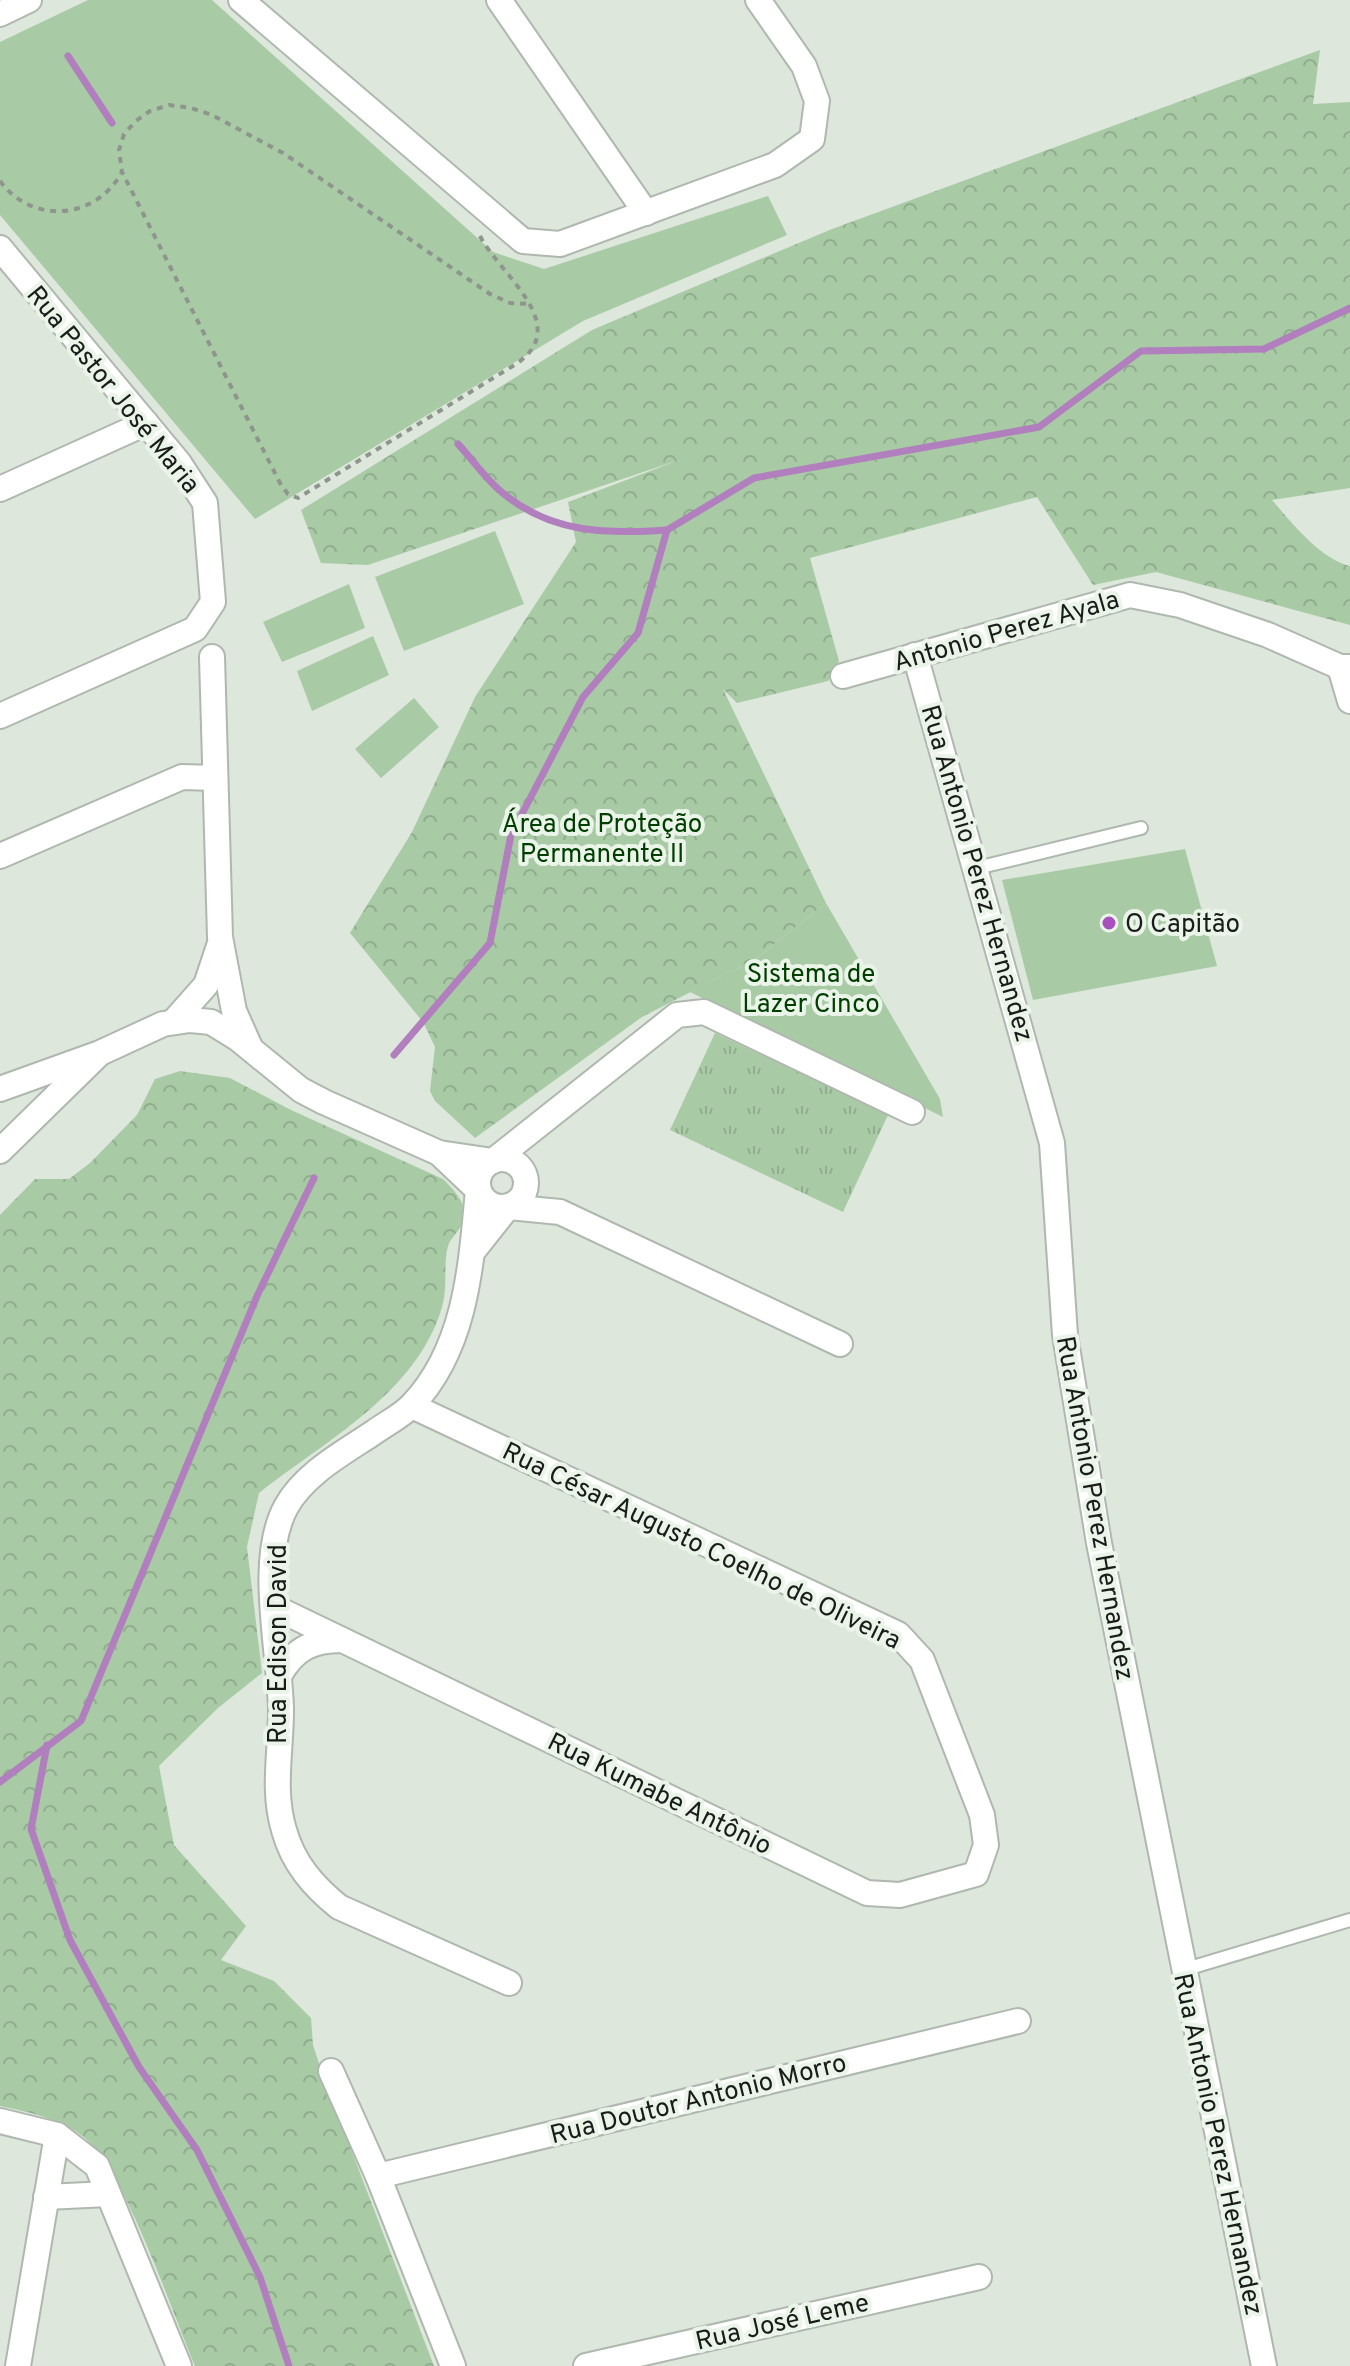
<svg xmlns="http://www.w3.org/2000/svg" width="1350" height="2366" viewBox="0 0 1350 2366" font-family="Overpass,sans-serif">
<defs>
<pattern id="grass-tufts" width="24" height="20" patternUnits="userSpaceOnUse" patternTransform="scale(2)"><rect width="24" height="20" fill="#a8cba5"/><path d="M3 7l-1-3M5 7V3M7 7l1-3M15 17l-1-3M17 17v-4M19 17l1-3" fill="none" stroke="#90ae8d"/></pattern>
<pattern id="forest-crowns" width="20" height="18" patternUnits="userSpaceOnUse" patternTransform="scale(2)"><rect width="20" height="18" fill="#a8cba5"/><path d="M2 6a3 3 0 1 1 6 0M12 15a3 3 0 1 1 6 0" fill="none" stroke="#90ae8d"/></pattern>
</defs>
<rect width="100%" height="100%" fill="#dde7dc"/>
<polygon fill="url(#grass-tufts)" points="715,1033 888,1115 843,1212 670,1130"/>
<g fill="url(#forest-crowns)">
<path d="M1320,50L1313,104L1350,102V488L1272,500C1292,523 1319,558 1350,566V625L1156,572L1093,585L1037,497L810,558L839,661L828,681L737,703L723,689L826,903L757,958L642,1017L475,1138L435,1101L430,1091L435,1047L423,1022L350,933L412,832L475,697L576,542L568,502L679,460L368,565L321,563L301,510L592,330L832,229Z"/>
<path d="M180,1071L230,1078L291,1110L443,1179C455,1191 472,1208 461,1226C458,1232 450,1239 448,1246C443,1263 448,1287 442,1307C417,1393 325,1441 259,1493L247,1547L262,1673L218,1708L159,1766L174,1845L246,1926L221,1960L274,1981L311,2018L313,2045L324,2079L434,2366H195C171,2310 127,2176 86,2139C63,2119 28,2112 0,2106V1215L35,1179H69L90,1163L137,1115L155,1079Z"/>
</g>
<g fill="#a8cba5">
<polygon points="88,0 212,0 493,252 544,269 768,196 787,235 583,321 255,519 0,215 0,42"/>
<polygon points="495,531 524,604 404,651 375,577"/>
<polygon points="349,584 365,628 282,662 263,622"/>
<polygon points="373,636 389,675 312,711 297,671"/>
<polygon points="414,698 439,727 381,778 355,749"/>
<polygon points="1185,849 1217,966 1033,1000 1002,880"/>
<polygon points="826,903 940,1099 943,1117 690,992 757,958"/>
</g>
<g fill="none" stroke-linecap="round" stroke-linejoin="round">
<g stroke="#b17ebe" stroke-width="7">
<polyline points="68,56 112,123"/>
<path d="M458,444C473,460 487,481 504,494C553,534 608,534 667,530"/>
<polyline points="394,1055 490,943 511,835 583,697 638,633 667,530 754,478 1039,427 1141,351 1264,349 1350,308"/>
<polyline points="47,1745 31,1829 70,1940 139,2067 197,2150 260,2277 289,2366"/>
<polyline points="0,1782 81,1721 257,1296 314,1178"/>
</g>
<g stroke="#afb8ae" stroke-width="16">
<g id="lane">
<polyline points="977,868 1141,828"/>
<polyline points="1183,1970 1350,1920"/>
</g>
</g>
<g stroke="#afb8ae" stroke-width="28">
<g id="street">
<polyline points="241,0 523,241 560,244 775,165 812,139 817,101 804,66 758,0"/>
<polyline points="499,0 646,213"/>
<polyline points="0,14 29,0"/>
<polyline points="0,248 179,463 205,503 213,602 195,629 0,716"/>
<polyline points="0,489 146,423"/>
<polyline points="915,655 1052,1143 1065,1335 1099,1543 1264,2366"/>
<polyline points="212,657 220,937 234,1011 250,1047"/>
<polyline points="1340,667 1350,701"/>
<polyline points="843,676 1130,595 1180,605 1268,635 1340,667 1350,667"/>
<polyline points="0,856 182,777 215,778"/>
<polyline points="174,1021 206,985 219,946"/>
<polyline points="0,1089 100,1053 163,1024 190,1020 211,1022 237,1038 301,1090 324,1102 439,1153 493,1161 677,1015 704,1012 912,1112"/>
<polyline points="0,1151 98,1055"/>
<path d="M439,1153L478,1190C471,1264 467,1347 412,1405C402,1416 385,1424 373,1433C343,1453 304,1474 286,1507C257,1560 280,1651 281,1710C281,1751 272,1791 284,1830C293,1863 313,1886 339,1907L509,1983"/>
<circle cx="502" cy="1183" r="24"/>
<polyline points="473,1251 508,1207 560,1212 840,1344"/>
<polyline points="274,1607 867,1893 900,1895 976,1874 986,1845 982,1815 922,1660 898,1634 412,1406"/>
<path d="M279,1676C294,1649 312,1640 342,1640"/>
<polyline points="331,2071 378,2176 453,2366"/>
<polyline points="0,2121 57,2135 97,2166 179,2366"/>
<polyline points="378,2176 1018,2021"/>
<polyline points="46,2197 108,2194"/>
<polyline points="18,2366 57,2135"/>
<polyline points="586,2366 979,2277"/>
</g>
</g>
<g stroke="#8e958d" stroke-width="4" stroke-dasharray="6 6" stroke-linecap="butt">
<path d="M0,181C32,225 96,220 122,172"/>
<path d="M480,236C499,274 574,325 516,364L298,498L288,494L281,485L122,172L119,150L124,134L136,121L150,111L169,105L191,108L212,115L283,153L490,294L510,303L530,304"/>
</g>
<use href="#lane" stroke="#fff" stroke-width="12"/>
<use href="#street" stroke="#fff" stroke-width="24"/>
</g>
<circle fill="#a851be" stroke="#eaf4e9" stroke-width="3" cx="1109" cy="923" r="8"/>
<g text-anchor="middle" stroke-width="8" stroke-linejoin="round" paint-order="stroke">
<g font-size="26" fill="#191d19" stroke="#eaf4e9">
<text transform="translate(114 389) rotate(51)" y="9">Rua Pastor José Maria</text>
<text transform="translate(1006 630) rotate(-16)" y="9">Antonio Perez Ayala</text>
<text transform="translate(978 873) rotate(74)" y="9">Rua Antonio Perez Hernandez</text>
<text transform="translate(1096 1508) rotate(80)" y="9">Rua Antonio Perez Hernandez</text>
<text transform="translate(702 1545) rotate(26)" y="9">Rua César Augusto Coelho de Oliveira</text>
<text transform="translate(277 1644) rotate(-90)" y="9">Rua Edison David</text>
<text transform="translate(660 1793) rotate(26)" y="9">Rua Kumabe Antônio</text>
<text transform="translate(698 2098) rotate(-14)" y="9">Rua Doutor Antonio Morro</text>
<text transform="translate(1219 2144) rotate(78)" y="9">Rua Antonio Perez Hernandez</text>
<text transform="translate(782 2321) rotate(-13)" y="9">Rua José Leme</text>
</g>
<g font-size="26" fill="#003e00" stroke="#eaf4e9">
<text x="602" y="832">Área de Proteção<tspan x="602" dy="30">Permanente II</tspan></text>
<text x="811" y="982">Sistema de<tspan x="811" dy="30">Lazer Cinco</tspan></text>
</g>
<g font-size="26" fill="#191d19" stroke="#eaf4e9" text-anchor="start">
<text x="1125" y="932">O Capitão</text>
</g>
</g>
</svg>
